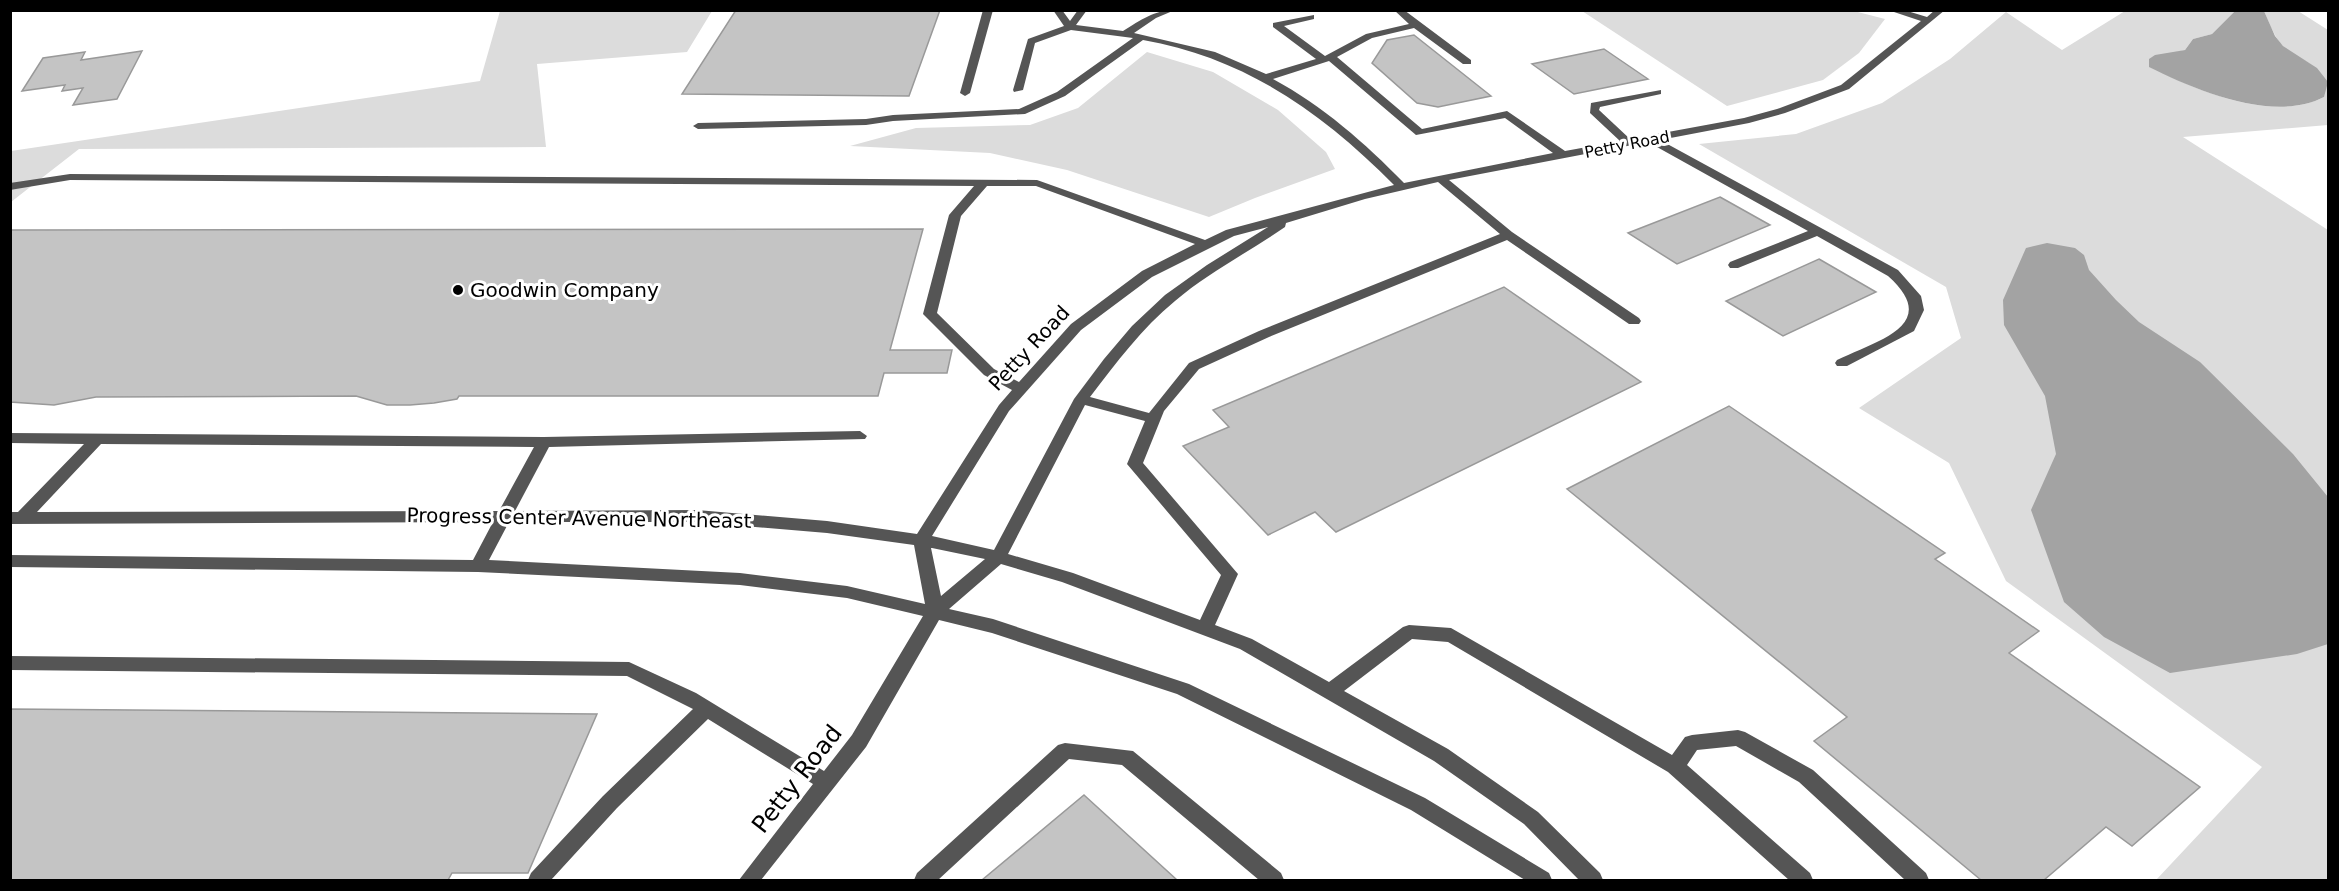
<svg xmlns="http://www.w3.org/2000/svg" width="2339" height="891" viewBox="0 0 2339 891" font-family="'DejaVu Sans',sans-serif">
<rect width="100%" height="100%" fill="#fff"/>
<g fill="#dcdcdc">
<polygon points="1850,10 1885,19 1859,53 1823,80 1727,106 1582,11"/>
<polygon points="500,11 712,11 687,52 537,64 546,147 79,149 11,202 11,151 480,81"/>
<path d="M2125,11H2235L2212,34L2193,39L2185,50L2173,53L2149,66C2196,91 2274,123 2324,97C2330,61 2297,63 2281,44C2273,34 2269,22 2264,11H2298L2328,30V125L2183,137L2328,230V880H2156L2262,767L2006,581L1949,463L1859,408L1961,338L1946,287L1699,144L1796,134L1882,103L1950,59L2006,12L2062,50Z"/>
<polygon points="1147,52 1213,72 1278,110 1326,152 1335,169 1255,198 1209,217 1067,170 990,153 850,146 916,128 1030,125 1078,108"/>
</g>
<g fill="#a3a3a3">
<path d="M2235,11H2264L2275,36L2283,46L2317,68L2328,82L2324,97C2274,123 2197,91 2149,67V59L2155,55L2185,50L2193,39L2212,34Z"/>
<polygon points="2047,243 2075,248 2084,255 2089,270 2116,300 2139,322 2200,362 2293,454 2328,497 2328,644 2297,654 2170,673 2104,637 2064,602 2031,510 2056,454 2045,396 2004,325 2003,300 2026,248"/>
</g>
<g fill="#c4c4c4" stroke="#999" stroke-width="1.5">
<polygon points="736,10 940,10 909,96 682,94"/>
<polygon points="1414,35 1491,96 1438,107 1417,103 1372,63 1387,40"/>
<polygon points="1604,49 1648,79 1574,94 1532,64"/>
<polygon points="142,51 117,99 73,105 83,88 62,91 65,85 22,91 43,58 85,52 81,60"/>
<polygon points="1720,197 1770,225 1677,264 1628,233"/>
<polygon points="923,229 890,350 952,350 947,373 884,373 878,396 459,396 457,399 434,403 410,405 387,405 356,396 96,397 54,405 10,402 10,230"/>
<polygon points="1819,259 1876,292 1783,336 1726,301"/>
<polygon points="1504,287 1641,382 1336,532 1315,512 1268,535 1183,446 1229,427 1213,410"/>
<polygon points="1729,406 1945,553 1935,559 2039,631 2009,653 2200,787 2132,846 2106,827 2044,880 1981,880 1814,741 1847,717 1567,489"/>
<polygon points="10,709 597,714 528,873 452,873 448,880 10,880"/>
<polygon points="1084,795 1177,880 982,880"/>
</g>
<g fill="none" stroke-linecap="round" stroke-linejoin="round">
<g fill="#555" fill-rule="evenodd">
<polygon points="983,10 993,10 970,93 965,96 960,93"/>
<path d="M1053,10H1062L1070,21L1078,10H1087L1076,25L1123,31C1141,20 1154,10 1175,10L1156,18L1134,33L1215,52L1266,74L1316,59L1273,27V23L1314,15V19L1284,26L1325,56L1366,34L1409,24L1394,10H1404L1471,60V64H1463L1414,28L1372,38L1337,57L1422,129L1507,111L1565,151L1620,141L1590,113L1591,103L1661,90V94L1600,107L1599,110L1630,139L1744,118L1777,109L1841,85L1921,21L1888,10H1904L1927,17L1935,10H1945L1849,89L1785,113L1749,123L1660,140L1898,270L1921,296L1924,310L1914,331L1847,366H1837L1835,363L1837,360C1876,341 1943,325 1888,276L1817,236L1738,268H1730L1728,265L1730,262L1808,231L1648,142L1449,180L1512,232L1639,318L1641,321L1639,324H1629L1507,240L1269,337L1199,369L1164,411L1143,463L1238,574L1215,625L1252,639L1329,682L1403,627L1409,625L1451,628L1672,755L1685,737L1692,735L1738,730L1745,732L1813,770L1926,873L1929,880H1905L1799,782L1736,746L1697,750L1687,765L1810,873L1813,880H1789L1668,772L1448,642L1412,639L1344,691L1448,749L1538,812L1600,873L1603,880H1579L1524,824L1434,761L1240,649L1062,582L1001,564L949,609L993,619L1189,684L1425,798L1549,873L1552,880H1525L1411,810L1177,694L992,633L939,620L866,747L761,880H739L813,784L708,719L617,808L551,880H528L531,873L603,796L693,709L627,676L10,670V656L629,662L696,693L824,771L852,735L923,616L847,598L740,585L478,572L10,567V555L473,560L493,522L10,524V512H18L84,444L10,443V433L544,437L860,431L867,436L865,439L549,447L515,511L697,510L827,521L917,534L999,405L1012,390L984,375L923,314L949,215L974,186L70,180L10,190V183L70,174L1037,180L1205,240L1226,230L1394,185C1322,112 1245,58 1143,40L1065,96L1025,114L893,121L866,125L698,129L693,126L698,123L866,119L893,115L1019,109L1057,92L1133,38L1071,30L1035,43L1023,90L1014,92L1013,90L1028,39L1064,26ZM1329,61L1416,135L1505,118L1553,153L1404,183C1365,143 1323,106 1273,79ZM1438,182L1500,234L1259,331L1189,363L1149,413L1090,397C1116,363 1142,328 1175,301C1209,272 1249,252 1285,227L1286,223L1365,199ZM987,186H1036L1195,244L1142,271L1071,324L1019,382L994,369L937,313L961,216ZM1268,227L1207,265L1165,295L1132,326L1104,359L1074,399L994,550L932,536L1009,411L1081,330L1152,277L1234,236ZM1085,405L1145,421L1127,464L1221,575L1200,620L1073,573L1008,554ZM101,444L534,447L499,511L37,512ZM509,522H697L827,533L914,545L925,604L847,586L740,573L489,560ZM931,548H932L985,559L941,596Z"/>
<polygon points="1065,743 1133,751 1281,873 1284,880 1259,880 1122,765 1069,759 938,880 914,880 917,873 1058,745"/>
</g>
</g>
<circle fill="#000" stroke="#fff" stroke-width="2" cx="458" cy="290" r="6"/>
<g text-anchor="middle" stroke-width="6" stroke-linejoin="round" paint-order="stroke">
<g font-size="16" fill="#000" stroke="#fff">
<text transform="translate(1627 144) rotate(-11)" y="6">Petty Road</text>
</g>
<g font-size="20" fill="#000" stroke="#fff" text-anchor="start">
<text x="470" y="297">Goodwin Company</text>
</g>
<g font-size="20" fill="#000" stroke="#fff">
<text transform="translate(1029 348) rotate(-47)" y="7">Petty Road</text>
<text transform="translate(579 518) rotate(1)" y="7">Progress Center Avenue Northeast</text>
</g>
<g font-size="24" fill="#000" stroke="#fff">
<text transform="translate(797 779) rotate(-52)" y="8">Petty Road</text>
</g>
</g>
<rect width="2339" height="891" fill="none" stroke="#000000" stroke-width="24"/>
</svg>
